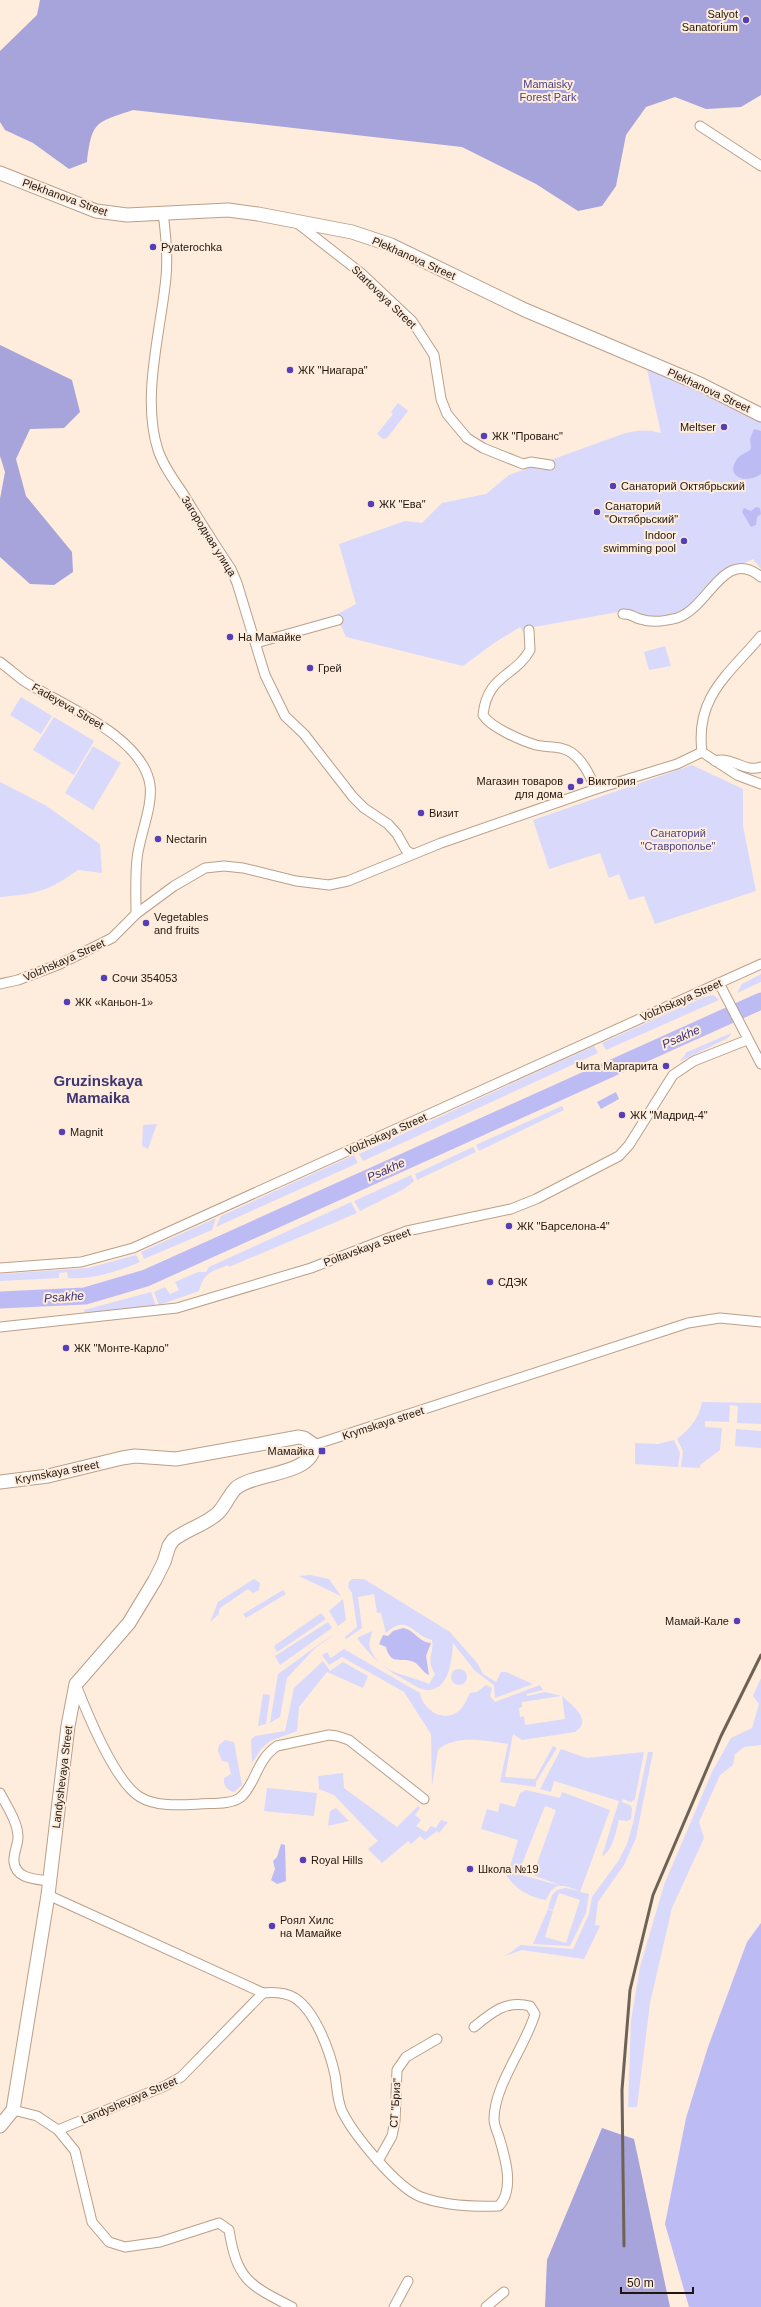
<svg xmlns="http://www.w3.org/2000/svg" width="761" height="2307" viewBox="0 0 761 2307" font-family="Helvetica,sans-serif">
<rect width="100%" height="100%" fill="#feecdd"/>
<g fill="#d9d9fc" fill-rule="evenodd">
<path d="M646,365L761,422V569L753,559L727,571L684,610L667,616L647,617L629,611L618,612L534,627L524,633L520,627L494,643L463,666L346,637L336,615L356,604L339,544L405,521L422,523L442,503L486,494L509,475L620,435C635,430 646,429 661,433Z"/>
<polygon points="398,403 408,411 387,438 383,439 377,434 393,414 391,412"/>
<polygon points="665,646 671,666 649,670 644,652"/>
<polygon points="21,697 52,716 41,734 10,715"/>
<polygon points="54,717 94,741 74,775 33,750"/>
<polygon points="93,746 121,763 93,810 65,793"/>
<polygon points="692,765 743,789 743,826 756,891 655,924 644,896 629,900 619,874 609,878 600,853 549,869 533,820"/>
<path d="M0,782L45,805L100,844L102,873L78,870C49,891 36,894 0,897Z"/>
<polygon points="761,974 761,982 737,993 742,984"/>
<polygon points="713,995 719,1000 606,1050 602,1043 704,997"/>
<polygon points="731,1033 730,1036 726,1039 679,1062 686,1054 685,1053"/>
<polygon points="594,1046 598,1053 363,1161 359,1154"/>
<polygon points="562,1106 564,1110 479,1151 476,1145"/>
<polygon points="157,1124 148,1149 142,1146 143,1125"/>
<polygon points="473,1147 476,1152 417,1180 415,1174"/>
<polygon points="354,1155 358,1163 216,1227 221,1216"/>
<polygon points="411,1175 414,1181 404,1189 360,1211 354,1201"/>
<path d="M351,1202L357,1213L229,1267L228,1265C211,1272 204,1272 199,1291L159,1305L154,1292L165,1287L170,1294L179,1290L175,1282L198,1272H206L209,1267Z"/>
<polygon points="216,1218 212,1230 144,1259 141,1252"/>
<path d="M136,1255L140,1262C119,1271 91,1280 68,1278L67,1272L59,1273V1278L0,1281V1274L88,1268Z"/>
<polygon points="151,1292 156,1306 85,1317 84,1310"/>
<path d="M702,1402L761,1403V1424L737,1423L738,1406L730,1405L729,1422L705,1421V1427L722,1428L720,1450L700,1465V1468L681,1467L683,1451L677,1439C690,1429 699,1418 702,1402Z"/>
<polygon points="736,1429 761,1431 761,1448 735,1446"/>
<polygon points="674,1440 680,1453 678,1467 635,1464 635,1443 658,1444"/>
<polygon points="310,1575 329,1579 341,1596 299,1576"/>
<polygon points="254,1579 260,1583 259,1590 253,1593 248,1589 220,1608 218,1615 210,1622 218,1602"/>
<path d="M352,1579H364L450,1632L478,1664L483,1674L496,1682L501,1672H506L533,1684L495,1698L494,1685L475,1671L453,1643C452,1658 450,1690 428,1690C420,1690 412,1684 405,1680C384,1669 371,1657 357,1638L372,1631L369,1645C378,1675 405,1673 429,1684L435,1674C425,1657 435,1653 432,1640C412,1635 408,1613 386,1633L381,1613H377L374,1594L358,1597L362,1628L346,1639L345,1637L357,1627L352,1593L348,1587L349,1582Z"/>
<polygon points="283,1590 286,1594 246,1618 243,1614"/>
<polygon points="343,1599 346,1620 338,1626 329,1611"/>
<polygon points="321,1613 326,1619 277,1652 274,1646"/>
<polygon points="328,1622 332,1628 280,1665 275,1656"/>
<path d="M335,1634L315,1648L287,1678L280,1717L270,1723L278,1674C300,1659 313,1647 335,1634Z"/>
<path d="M344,1649L420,1693C422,1708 441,1722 456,1713C463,1709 466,1701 470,1693L477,1692L486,1685L492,1688L490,1696L495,1702L540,1685L543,1690L526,1694L527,1696L545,1692L561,1696L522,1702V1707L519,1708L520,1717L524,1716L525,1725L565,1719L562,1696C573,1706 593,1720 575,1732L522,1740L513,1734L505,1777L535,1779L553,1746L557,1748L536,1782V1787L500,1782L508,1744C487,1741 455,1734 438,1750L432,1786L431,1734L404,1692L342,1657L329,1665L322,1655L327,1652L331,1658Z"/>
<polygon points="323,1661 330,1671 343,1662 368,1676 363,1688 327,1672 299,1707 297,1731 270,1741 261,1749 252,1763 251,1740 255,1736 285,1731 294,1688"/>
<circle cx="459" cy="1677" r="8"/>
<polygon points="761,1678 761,1745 744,1747 735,1754 733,1765 720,1775 699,1822 704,1838 672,1908 650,2003 637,2107 628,2107 631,2021 640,1967 664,1885 712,1772 731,1738 752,1728 759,1704 753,1696"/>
<polygon points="263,1694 270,1695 266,1724 258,1726"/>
<path d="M225,1740L234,1742L242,1785L234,1792C227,1791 223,1785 224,1778L231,1774L228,1762L222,1761L218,1751L219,1745Z"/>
<path d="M561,1749L586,1758L644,1752L635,1799L631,1802L623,1799L622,1802L630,1805L632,1808L631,1819L627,1821L619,1820C616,1831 613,1851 602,1856L619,1801L554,1781L551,1792L540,1789Z"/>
<polygon points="648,1752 653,1752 636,1838 624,1865 598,1902 595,1925 600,1926 584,1959 522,1950 505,1956 521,1945 573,1949 589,1914 592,1897 619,1860 627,1844 633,1823"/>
<polygon points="343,1773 344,1788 397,1827 418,1806 420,1808 415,1815 421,1820 416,1826 426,1832 431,1826 436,1828 441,1820 448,1822 439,1833 437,1831 425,1840 420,1836 411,1844 408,1841 382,1863 368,1849 378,1841 334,1795 319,1789 318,1776"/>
<polygon points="267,1788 317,1793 314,1816 264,1811"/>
<path d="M526,1790L560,1798L562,1792L610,1810L580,1892L589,1894L586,1913L570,1946L533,1944L548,1909L553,1911L545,1937L566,1943L580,1900L559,1893L553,1910L548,1908L552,1895L557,1890L565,1888L579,1891C571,1888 560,1882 553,1889C549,1892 549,1897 545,1900C530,1897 516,1890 507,1876L518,1840L481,1829L487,1809L498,1812L500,1803L515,1807L520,1793ZM545,1806L556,1810L533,1875L562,1886L518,1874Z"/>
<polygon points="336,1808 349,1821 328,1826 330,1811"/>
</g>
<g fill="#a6a4db">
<path d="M40,0H761V95L741,107L706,109L675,97L646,107L626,135L616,186L602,206L578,211L536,184L462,147L133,110C95,123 92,121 87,162L69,169L33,143L5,130L0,122V51L37,15Z"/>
<polygon points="0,345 72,380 80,412 64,428 30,429 16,459 26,496 72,552 73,572 54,585 30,584 0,557 0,499 5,472 0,456"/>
<polygon points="602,2128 634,2139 670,2307 545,2307 547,2260"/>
</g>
<g fill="#bdbbf4">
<path d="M754,429L761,431V474C743,486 724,474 738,458C741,454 747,453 751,449L750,439Z"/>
<polygon points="756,507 760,508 761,514 757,517 756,525 751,527 742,512 744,508 751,511"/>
<polygon points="616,1092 619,1099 601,1109 597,1102"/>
<path d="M403,1628C415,1630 418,1642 431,1643L426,1656L429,1675C422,1672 420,1665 414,1662C402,1656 391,1667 386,1647L379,1644L383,1635L388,1636L393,1631Z"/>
<polygon points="281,1844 285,1845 286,1881 277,1884 271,1880 275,1869 273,1861 277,1857"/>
<polygon points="761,1923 761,2307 689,2307 665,2224 686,2118 708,2047 747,1942"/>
</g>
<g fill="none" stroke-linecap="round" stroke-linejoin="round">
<polyline stroke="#bdbbf4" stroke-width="17" points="0,1300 85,1296 146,1278 761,1001"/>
<g stroke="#bb9f88" stroke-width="11">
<g id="street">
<polyline points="700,126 761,166"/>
<path d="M163,213C166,235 168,256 166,277C161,331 141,397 158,450C163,465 173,479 182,492C198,518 214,544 231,569L237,583L265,675L285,716L304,734L353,797L364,808L388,824L397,834L406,850L412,854"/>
<polyline points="297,223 361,273 412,321 434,355 441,399 447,414 467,438 483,448 523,464 531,462 550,465"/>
<path d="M623,614C631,613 634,618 640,619C652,623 666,621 677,618C709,608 724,546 761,577"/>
<path d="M529,630L530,650C515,677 487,675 483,715C490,727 522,741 536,745C548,748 561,745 572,753C584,762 590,776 596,789"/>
<path d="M761,636C728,675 695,697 702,752L737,775L761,784"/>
<polyline points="256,643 338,620"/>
<path d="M0,662C8,668 16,675 24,681C61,705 143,736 150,785C153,807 139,837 137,859C135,877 136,896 136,914"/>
<path d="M715,761C732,756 745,773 761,767"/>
<polyline points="719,983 761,1064"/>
<polyline points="0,984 18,980 60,964 112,938 136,914 174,886 205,868 224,866 243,868 296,881 329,885 348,881 441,843 596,789 677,764 702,752"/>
<polyline points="0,1268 81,1262 133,1248 761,964"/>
<polyline points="0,1327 177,1308 311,1268 407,1231 511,1209 536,1199 619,1156 629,1145 673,1075 694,1061 747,1040"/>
<polyline points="314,1445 688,1323 720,1318 761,1322"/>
<path d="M76,1685C87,1713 115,1782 140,1797C156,1807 181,1805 199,1804C211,1803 231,1805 241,1797C256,1784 256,1760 277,1746L329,1735L337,1736L349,1740L424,1799"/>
<path d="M0,1793C6,1805 18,1822 18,1837C18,1845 13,1854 14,1862C16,1879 35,1879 49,1881"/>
<polyline points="48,1895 263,1993"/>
<path d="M263,1993C274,1992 285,1992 295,1998C316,2012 330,2052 335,2075C337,2086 337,2100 342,2111C353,2134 397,2188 421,2197C446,2206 473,2207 499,2206C515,2189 505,2157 499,2137C497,2131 494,2125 494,2119C494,2086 525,2047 535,2014L530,2006C506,2000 492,2012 474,2027"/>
<path d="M13,2110L37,2116L58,2130L75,2151L92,2222L109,2242L125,2247L160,2242L219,2223L229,2230C237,2280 249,2285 292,2307"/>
<polyline points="58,2130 165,2086 181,2077 263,1993"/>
<polyline points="378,2161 392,2136 395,2121 397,2070 406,2057 437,2039"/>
<polyline points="394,2307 408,2281"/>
<polyline points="486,2307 504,2292"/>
</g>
</g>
<g stroke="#bb9f88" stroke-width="15">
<g id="secondary">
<polyline points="0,173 96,211 127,215 228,210 258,214 352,232 391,245 525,310 700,384 761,415"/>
<path d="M0,1482L48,1476L122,1458L135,1456L176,1459L299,1437L304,1438L314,1445C313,1476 255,1472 236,1488C229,1495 225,1506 218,1513C205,1525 187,1529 173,1540L169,1546L164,1562L155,1580L129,1623L76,1684L68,1726L48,1895L13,2110L0,2126"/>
</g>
</g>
<use href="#street" stroke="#fff" stroke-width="9"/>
<use href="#secondary" stroke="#fff" stroke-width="13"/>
<polyline stroke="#6e6156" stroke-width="3" points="624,2246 622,2090 630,1990 653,1895 721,1736 761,1655"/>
</g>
<g fill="#563eb5" stroke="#feecdd" stroke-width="1.5">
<circle cx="746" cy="20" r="4"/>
<circle cx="153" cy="247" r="4"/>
<circle cx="290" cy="370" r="4"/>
<circle cx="724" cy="427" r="4"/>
<circle cx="484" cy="436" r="4"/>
<circle cx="613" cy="486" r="4"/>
<circle cx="371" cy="504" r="4"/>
<circle cx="597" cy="512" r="4"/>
<circle cx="684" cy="541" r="4"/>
<circle cx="230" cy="637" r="4"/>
<circle cx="310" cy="668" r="4"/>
<circle cx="580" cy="781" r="4"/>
<circle cx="571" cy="787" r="4"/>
<circle cx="421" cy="813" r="4"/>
<circle cx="158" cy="839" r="4"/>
<circle cx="146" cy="923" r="4"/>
<circle cx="104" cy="978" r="4"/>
<circle cx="67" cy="1002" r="4"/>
<circle cx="666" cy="1066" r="4"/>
<circle cx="622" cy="1115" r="4"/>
<circle cx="62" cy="1132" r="4"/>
<circle cx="509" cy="1226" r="4"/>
<circle cx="490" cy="1282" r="4"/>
<circle cx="66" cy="1348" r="4"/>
<rect x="318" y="1447" width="8" height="8" rx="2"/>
<circle cx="737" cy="1621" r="4"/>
<circle cx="303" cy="1860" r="4"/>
<circle cx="470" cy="1869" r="4"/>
<circle cx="272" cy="1926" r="4"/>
</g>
<g text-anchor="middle" stroke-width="4" stroke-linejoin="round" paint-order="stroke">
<g font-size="11" fill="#20160d" stroke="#feecdd" text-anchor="start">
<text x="738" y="18" text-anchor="end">Salyot<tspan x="738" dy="13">Sanatorium</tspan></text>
<text x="161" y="251">Pyaterochka</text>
<text x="298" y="374">ЖК "Ниагара"</text>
<text x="716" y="431" text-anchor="end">Meltser</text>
<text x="492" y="440">ЖК "Прованс"</text>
<text x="621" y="490">Санаторий Октябрьский</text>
<text x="379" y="508">ЖК "Ева"</text>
<text x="605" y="510">Санаторий<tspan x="605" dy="13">"Октябрьский"</tspan></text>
<text x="676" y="539" text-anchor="end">Indoor<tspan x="676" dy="13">swimming pool</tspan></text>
<text x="238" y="641">На Мамайке</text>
<text x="318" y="672">Грей</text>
<text x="563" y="785" text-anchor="end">Магазин товаров<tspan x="563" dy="13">для дома</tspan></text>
<text x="588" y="785">Виктория</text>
<text x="429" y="817">Визит</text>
<text x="166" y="843">Nectarin</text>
<text x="154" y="921">Vegetables<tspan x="154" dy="13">and fruits</tspan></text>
<text x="112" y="982">Сочи 354053</text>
<text x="75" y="1006">ЖК «Каньон-1»</text>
<text x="658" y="1070" text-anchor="end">Чита Маргарита</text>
<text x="630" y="1119">ЖК "Мадрид-4"</text>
<text x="70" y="1136">Magnit</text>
<text x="517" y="1230">ЖК "Барселона-4"</text>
<text x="498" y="1286">СДЭК</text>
<text x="74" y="1352">ЖК "Монте-Карло"</text>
<text x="314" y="1455" text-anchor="end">Мамайка</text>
<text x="729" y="1625" text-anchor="end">Мамай-Кале</text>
<text x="311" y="1864">Royal Hills</text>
<text x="478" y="1873">Школа №19</text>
<text x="280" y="1924">Роял Хилс<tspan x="280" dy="13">на Мамайке</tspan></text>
</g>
<g font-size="11" fill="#4b4387" stroke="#feecdd">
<text x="548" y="88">Mamaisky<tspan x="548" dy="13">Forest Park</tspan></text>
<text x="678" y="837">Санаторий<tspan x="678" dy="13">"Ставрополье"</tspan></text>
</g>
<g font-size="11" fill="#20160d" stroke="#feecdd">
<text transform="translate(65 197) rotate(20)" y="4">Plekhanova Street</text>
<text transform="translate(414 258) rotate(24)" y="4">Plekhanova Street</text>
<text transform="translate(384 297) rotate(44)" y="4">Startovaya Street</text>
<text transform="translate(709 390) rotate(25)" y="4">Plekhanova Street</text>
<text transform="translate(209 536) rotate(58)" y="4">Загородная улица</text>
<text transform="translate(68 706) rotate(30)" y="4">Fadeyeva Street</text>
<text transform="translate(64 960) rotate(-24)" y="4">Volzhskaya Street</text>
<text transform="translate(681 1000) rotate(-24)" y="4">Volzhskaya Street</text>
<text transform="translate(386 1134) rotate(-24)" y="4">Volzhskaya Street</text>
<text transform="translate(367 1247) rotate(-20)" y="4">Poltavskaya Street</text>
<text transform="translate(383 1423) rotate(-18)" y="4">Krymskaya street</text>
<text transform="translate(57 1472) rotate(-11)" y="4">Krymskaya street</text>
<text transform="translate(62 1777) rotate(-83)" y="4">Landyshevaya Street</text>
<text transform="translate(129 2100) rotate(-23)" y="4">Landyshevaya Street</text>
<text transform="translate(395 2103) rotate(-86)" y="4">СТ "Бриз"</text>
</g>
<g font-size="12" font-style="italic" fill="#3e3477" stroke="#feecdd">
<text transform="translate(681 1037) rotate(-24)" y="4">Psakhe</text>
<text transform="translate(386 1170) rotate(-24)" y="4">Psakhe</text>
<text transform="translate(64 1297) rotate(-4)" y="4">Psakhe</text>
</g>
<g font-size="15" font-weight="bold" fill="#3e3672" stroke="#feecdd">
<text x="98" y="1086">Gruzinskaya<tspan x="98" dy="17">Mamaika</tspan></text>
</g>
</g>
<path d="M621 2287v6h72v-6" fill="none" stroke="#20160d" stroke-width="2"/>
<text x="627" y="2287" font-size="12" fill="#20160d" stroke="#feecdd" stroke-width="3" paint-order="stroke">50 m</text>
</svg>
